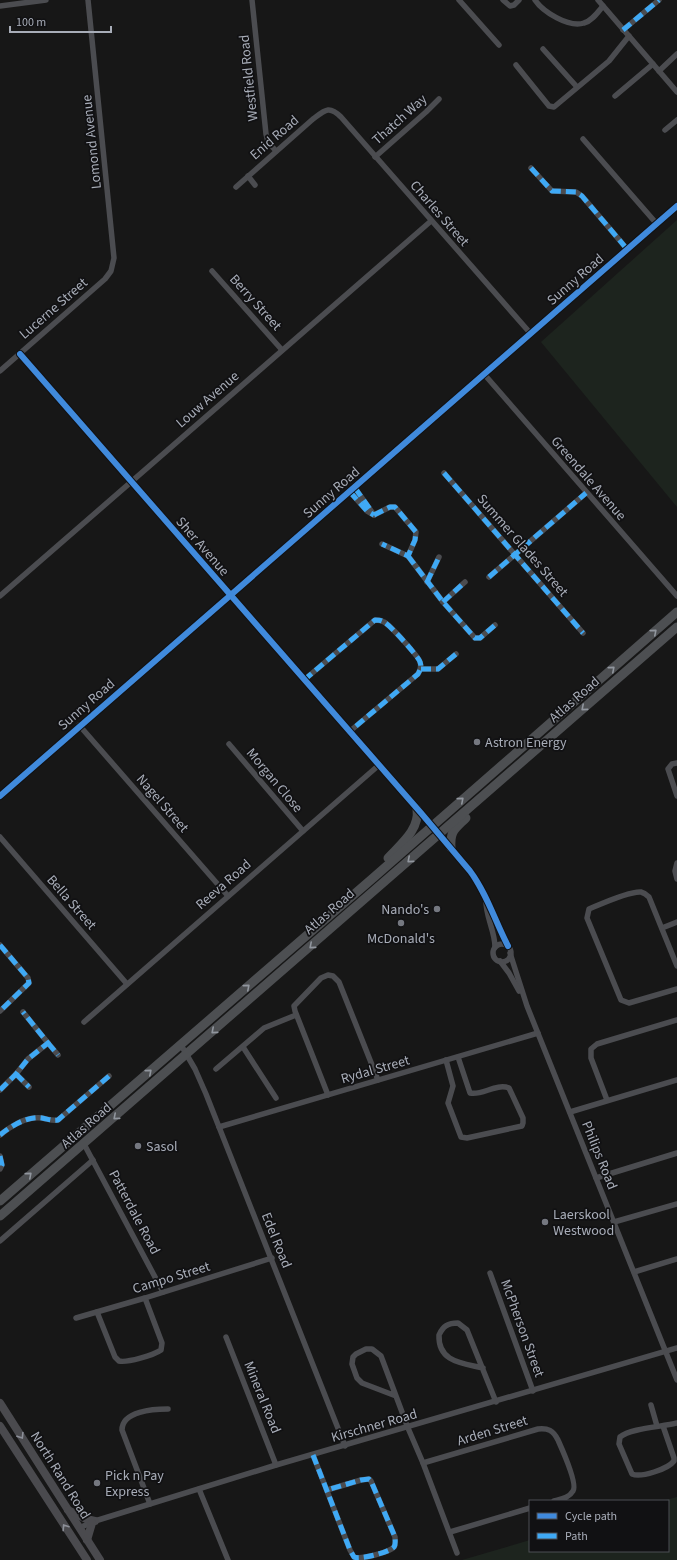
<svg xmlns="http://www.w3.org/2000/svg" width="677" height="1560" viewBox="0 0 677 1560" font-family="'Source Sans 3',sans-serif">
<rect width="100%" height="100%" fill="#171717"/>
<g fill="#1d241e">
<polygon points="677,220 677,507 541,342"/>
<polygon points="677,1497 677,1560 462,1560 530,1540 530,1551 668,1551 668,1501 662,1501"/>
</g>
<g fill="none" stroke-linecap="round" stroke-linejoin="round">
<g stroke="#4b4c50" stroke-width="5.5">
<polyline points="252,0 266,134 268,142 276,151"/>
<polyline points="459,0 499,45"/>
<polyline points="503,0 510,6 514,5 519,0"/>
<path d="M535,0C543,12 569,28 584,23C592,21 598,12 603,6"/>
<polyline points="598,0 677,92"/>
<polyline points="0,6 46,0"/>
<polyline points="623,30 659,0"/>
<polyline points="543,49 577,87"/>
<polyline points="516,65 549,106 554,107 609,61 629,36"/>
<polyline points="659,71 677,54"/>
<polyline points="615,96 653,64"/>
<polyline points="665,130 677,120"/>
<polyline points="583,139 656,223"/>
<polyline points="375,157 426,112 439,99"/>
<polyline points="531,168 552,191 576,192 582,196 627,249"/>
<polyline points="248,176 255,185"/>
<path d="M236,187L313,119C325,110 329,105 341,117L531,334"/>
<polyline points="212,271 282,350"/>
<path d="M20,354L421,813L470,871C487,894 495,921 508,946"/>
<polyline points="0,371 105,279 111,271 114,258 88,0"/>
<polyline points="484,374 677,596"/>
<polyline points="444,473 583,633"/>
<polyline points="355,488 374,515"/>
<polyline points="350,492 367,511 374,515"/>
<polyline points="374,515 390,507 395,507 416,532 415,540 408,556 382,544"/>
<polyline points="408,556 443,602 475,638 480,638 495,625"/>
<polyline points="489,577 586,493"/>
<polyline points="427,582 439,557"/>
<polyline points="0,596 431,221"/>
<polyline points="443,602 465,582"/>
<polyline points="421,669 438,669 456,654"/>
<path d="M304,680L375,620C379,620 381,620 384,622C390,625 419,657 420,662C422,667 420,670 418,674L349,732"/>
<polyline points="79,725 228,896"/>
<polyline points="229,744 303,831"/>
<polyline points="677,763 672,764 668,769 677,796"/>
<polyline points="0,796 677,206"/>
<polyline points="0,837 127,984"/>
<polyline points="677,863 675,871 677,879"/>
<path d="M486,900C485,915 495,931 495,947"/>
<polyline points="662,928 677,922"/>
<circle cx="502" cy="953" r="9"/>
<polyline points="0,945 28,978 29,983 0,1011"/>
<polyline points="510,953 527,1006 677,1380"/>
<polyline points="500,961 509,973 519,991"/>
<path d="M677,966L649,897C647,895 645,893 641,892C629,891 601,904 589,909L587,918L621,1000L629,1003L677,989"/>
<polyline points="84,1022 379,765"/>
<polyline points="48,1043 58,1055"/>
<polyline points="181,1045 195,1069 206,1094 345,1446"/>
<polyline points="243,1047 276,1098"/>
<path d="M446,1060L453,1086L448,1103L461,1137L467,1138L522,1126L523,1123V1118L509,1088C496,1083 482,1096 470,1093L458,1057"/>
<polyline points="216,1069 264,1028 296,1015"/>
<polyline points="16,1074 29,1087"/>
<polyline points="0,1090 16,1074 28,1059 48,1043 23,1012"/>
<polyline points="328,1095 295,1011 294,1006 321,978 328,975 333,976 339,982 378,1080"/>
<polyline points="607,1100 591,1058 591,1049 597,1044 677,1020"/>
<polyline points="570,1112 677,1080"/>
<polyline points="219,1127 538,1033"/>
<path d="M0,1135C11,1126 27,1116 42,1118C48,1119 52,1121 58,1120L109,1076"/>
<polyline points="84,1144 163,1292"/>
<polyline points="0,1156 2,1165 0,1169"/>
<polyline points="596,1178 677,1153"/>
<polyline points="614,1222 677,1204"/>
<polyline points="0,1241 93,1160"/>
<polyline points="634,1272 677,1259"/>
<polyline points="490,1273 533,1391"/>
<path d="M97,1312L115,1357L119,1361C127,1363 154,1355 161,1350L162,1343L145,1298"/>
<polyline points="76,1318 145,1298 272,1258"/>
<polyline points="226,1337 276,1465"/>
<path d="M483,1368C462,1363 438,1362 439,1335C443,1326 448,1323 458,1323L467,1330L496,1402"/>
<polyline points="396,1396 362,1383 357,1378 352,1364 353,1357 356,1354 366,1349 372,1349 381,1356 408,1428 423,1463 457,1553"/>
<polyline points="651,1405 657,1426"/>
<path d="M663,1426L674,1458V1461C668,1469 641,1478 632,1474L619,1444L620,1437C631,1428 662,1427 677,1423"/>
<path d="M313,1455L350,1550L354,1557C360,1560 390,1552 394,1547C396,1544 395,1541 395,1537L371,1481L369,1479L361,1480L327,1490"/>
<path d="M423,1463L538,1429C548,1428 553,1430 558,1440C562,1449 578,1484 573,1491C569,1498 561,1499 554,1501"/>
<polyline points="199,1489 228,1560"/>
<path d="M150,1504L122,1430C122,1411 154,1409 168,1409"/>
<polyline points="79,1528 95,1521 276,1465 677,1348"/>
<polyline points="450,1532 530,1508"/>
</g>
<g stroke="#4a4a4e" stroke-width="8">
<polyline points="0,1403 100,1560"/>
<polyline points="0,1426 87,1560"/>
<polyline points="68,1510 86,1519 95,1521"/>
<polyline points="87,1540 92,1523"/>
</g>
<g stroke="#4d4f52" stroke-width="9">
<path d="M451,848C450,831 454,830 466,818"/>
<path d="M388,858C401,844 420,829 417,809"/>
<polyline points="0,1201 373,878 677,612"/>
<polyline points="0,1216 677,627"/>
</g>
<g stroke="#3fa9f5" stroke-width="5" stroke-dasharray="10 5" stroke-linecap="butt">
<polyline points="623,30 659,0"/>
<polyline points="531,168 552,191 576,192 582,196 627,249"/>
<polyline points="444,473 583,633"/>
<polyline points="355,488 370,509"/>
<polyline points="350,492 367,511 374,515"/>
<polyline points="374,515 390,507 395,507 416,532 415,540 408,556 382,544"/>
<polyline points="408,556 443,602 475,638 480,638 495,625"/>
<polyline points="489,577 586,493"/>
<polyline points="427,582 439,557"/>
<polyline points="443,602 465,582"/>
<polyline points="421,669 438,669 456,654"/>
<path d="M304,680L375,620C379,620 381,620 384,622C390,625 419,657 420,662C422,667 420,670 418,674L349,732"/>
<polyline points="0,945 28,978 29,983 0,1011"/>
<polyline points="48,1043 58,1055"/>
<polyline points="16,1074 29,1087"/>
<polyline points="0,1090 16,1074 28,1059 48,1043 23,1012"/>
<path d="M0,1135C11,1126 27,1116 42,1118C48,1119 52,1121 58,1120L109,1076"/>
<polyline points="0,1156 2,1165 0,1169"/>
<path d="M313,1455L350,1550L354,1557C360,1560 390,1552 394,1547C396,1544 395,1541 395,1537L371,1481L369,1479L361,1480L327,1490"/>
</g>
<g stroke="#111113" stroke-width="8">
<g id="cycleway">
<path d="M20,354L421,813L470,871C487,894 495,921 508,946"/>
<polyline points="0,796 677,206"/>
</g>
</g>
<use href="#cycleway" stroke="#408adc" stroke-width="6"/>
</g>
<defs><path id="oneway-chevron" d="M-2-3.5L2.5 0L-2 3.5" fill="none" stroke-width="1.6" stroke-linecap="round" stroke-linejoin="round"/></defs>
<g stroke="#91969e">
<use href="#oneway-chevron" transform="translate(654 632) rotate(-41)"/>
<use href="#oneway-chevron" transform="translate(612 669) rotate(-41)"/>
<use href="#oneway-chevron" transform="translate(584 708) rotate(139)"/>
<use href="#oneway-chevron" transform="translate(461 800) rotate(-41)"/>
<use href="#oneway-chevron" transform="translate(410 860) rotate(139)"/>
<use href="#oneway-chevron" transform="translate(312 946) rotate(139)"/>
<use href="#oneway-chevron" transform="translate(247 987) rotate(-41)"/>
<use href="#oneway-chevron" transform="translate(214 1031) rotate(139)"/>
<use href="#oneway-chevron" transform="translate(149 1072) rotate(-41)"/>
<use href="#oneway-chevron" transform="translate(116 1117) rotate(139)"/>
<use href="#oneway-chevron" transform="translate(29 1175) rotate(-41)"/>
</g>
<g stroke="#8c8f98">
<use href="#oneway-chevron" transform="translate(21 1436) rotate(58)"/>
<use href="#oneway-chevron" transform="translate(65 1527) rotate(-123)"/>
</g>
<g fill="#757880" stroke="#111113" stroke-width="1.5">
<circle cx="477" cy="742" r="4"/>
<circle cx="437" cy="909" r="4"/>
<circle cx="401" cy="923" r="4"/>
<circle cx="138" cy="1146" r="4"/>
<circle cx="545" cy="1222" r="4"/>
<circle cx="97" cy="1483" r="4"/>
</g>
<g text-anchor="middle" stroke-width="3.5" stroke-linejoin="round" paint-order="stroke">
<g font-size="14" fill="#a8adb8" stroke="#111113">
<text transform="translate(248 78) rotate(-96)" y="5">Westfield Road</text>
<text transform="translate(399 119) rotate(-42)" y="5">Thatch Way</text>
<text transform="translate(274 137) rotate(-41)" y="5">Enid Road</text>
<text transform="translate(91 142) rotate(-96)" y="5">Lomond Avenue</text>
<text transform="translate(440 213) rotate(49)" y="5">Charles Street</text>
<text transform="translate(575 279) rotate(-41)" y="5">Sunny Road</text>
<text transform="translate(256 302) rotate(48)" y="5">Berry Street</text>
<text transform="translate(53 308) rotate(-41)" y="5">Lucerne Street</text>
<text transform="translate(207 399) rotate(-41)" y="5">Louw Avenue</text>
<text transform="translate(589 478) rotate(49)" y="5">Greendale Avenue</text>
<text transform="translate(331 492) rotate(-41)" y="5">Sunny Road</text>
<text transform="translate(523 545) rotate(49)" y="5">Summer Glades Street</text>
<text transform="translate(203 546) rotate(49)" y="5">Sher Avenue</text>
<text transform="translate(574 699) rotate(-41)" y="5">Atlas Road</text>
<text transform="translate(86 704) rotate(-41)" y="5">Sunny Road</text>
<text transform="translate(275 780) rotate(50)" y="5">Morgan Close</text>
<text transform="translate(163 803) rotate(49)" y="5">Nagel Street</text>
<text transform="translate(223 884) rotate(-41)" y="5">Reeva Road</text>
<text transform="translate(72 902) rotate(49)" y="5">Bella Street</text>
<text transform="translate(329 911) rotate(-41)" y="5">Atlas Road</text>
<text transform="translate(375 1069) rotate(-16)" y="5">Rydal Street</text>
<text transform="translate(86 1125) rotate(-41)" y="5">Atlas Road</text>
<text transform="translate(600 1155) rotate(68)" y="5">Philips Road</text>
<text transform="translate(135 1212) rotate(62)" y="5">Patterdale Road</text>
<text transform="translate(277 1240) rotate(68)" y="5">Edel Road</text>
<text transform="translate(171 1277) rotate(-17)" y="5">Campo Street</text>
<text transform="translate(523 1328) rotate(70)" y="5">McPherson Street</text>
<text transform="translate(263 1397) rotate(68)" y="5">Mineral Road</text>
<text transform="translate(374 1425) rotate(-16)" y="5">Kirschner Road</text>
<text transform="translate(492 1430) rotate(-17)" y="5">Arden Street</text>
<text transform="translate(61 1475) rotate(58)" y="5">North Rand Road</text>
</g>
<g font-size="14" fill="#a8adb8" stroke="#111113" text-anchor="start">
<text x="485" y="747">Astron Energy</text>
<text x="429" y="914" text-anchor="end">Nando's</text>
<text x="401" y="943" text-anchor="middle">McDonald's</text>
<text x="146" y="1151">Sasol</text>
<text x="553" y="1219">Laerskool<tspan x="553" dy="16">Westwood</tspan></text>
<text x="105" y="1480">Pick n Pay<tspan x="105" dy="16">Express</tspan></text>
</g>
</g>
<rect x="529" y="1500" width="140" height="52" fill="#111113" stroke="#4d4f55"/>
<rect x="537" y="1513" width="20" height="6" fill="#408adc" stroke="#4d4f55"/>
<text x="565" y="1520" font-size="12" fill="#a8adb8">Cycle path</text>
<rect x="537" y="1533" width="20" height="6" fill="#3fa9f5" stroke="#4d4f55"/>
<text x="565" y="1540" font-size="12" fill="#a8adb8">Path</text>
<path d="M10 26v6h101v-6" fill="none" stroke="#a8adb8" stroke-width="2"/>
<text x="16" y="26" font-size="12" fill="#a8adb8" stroke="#111113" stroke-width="3" paint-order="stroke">100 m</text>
</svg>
